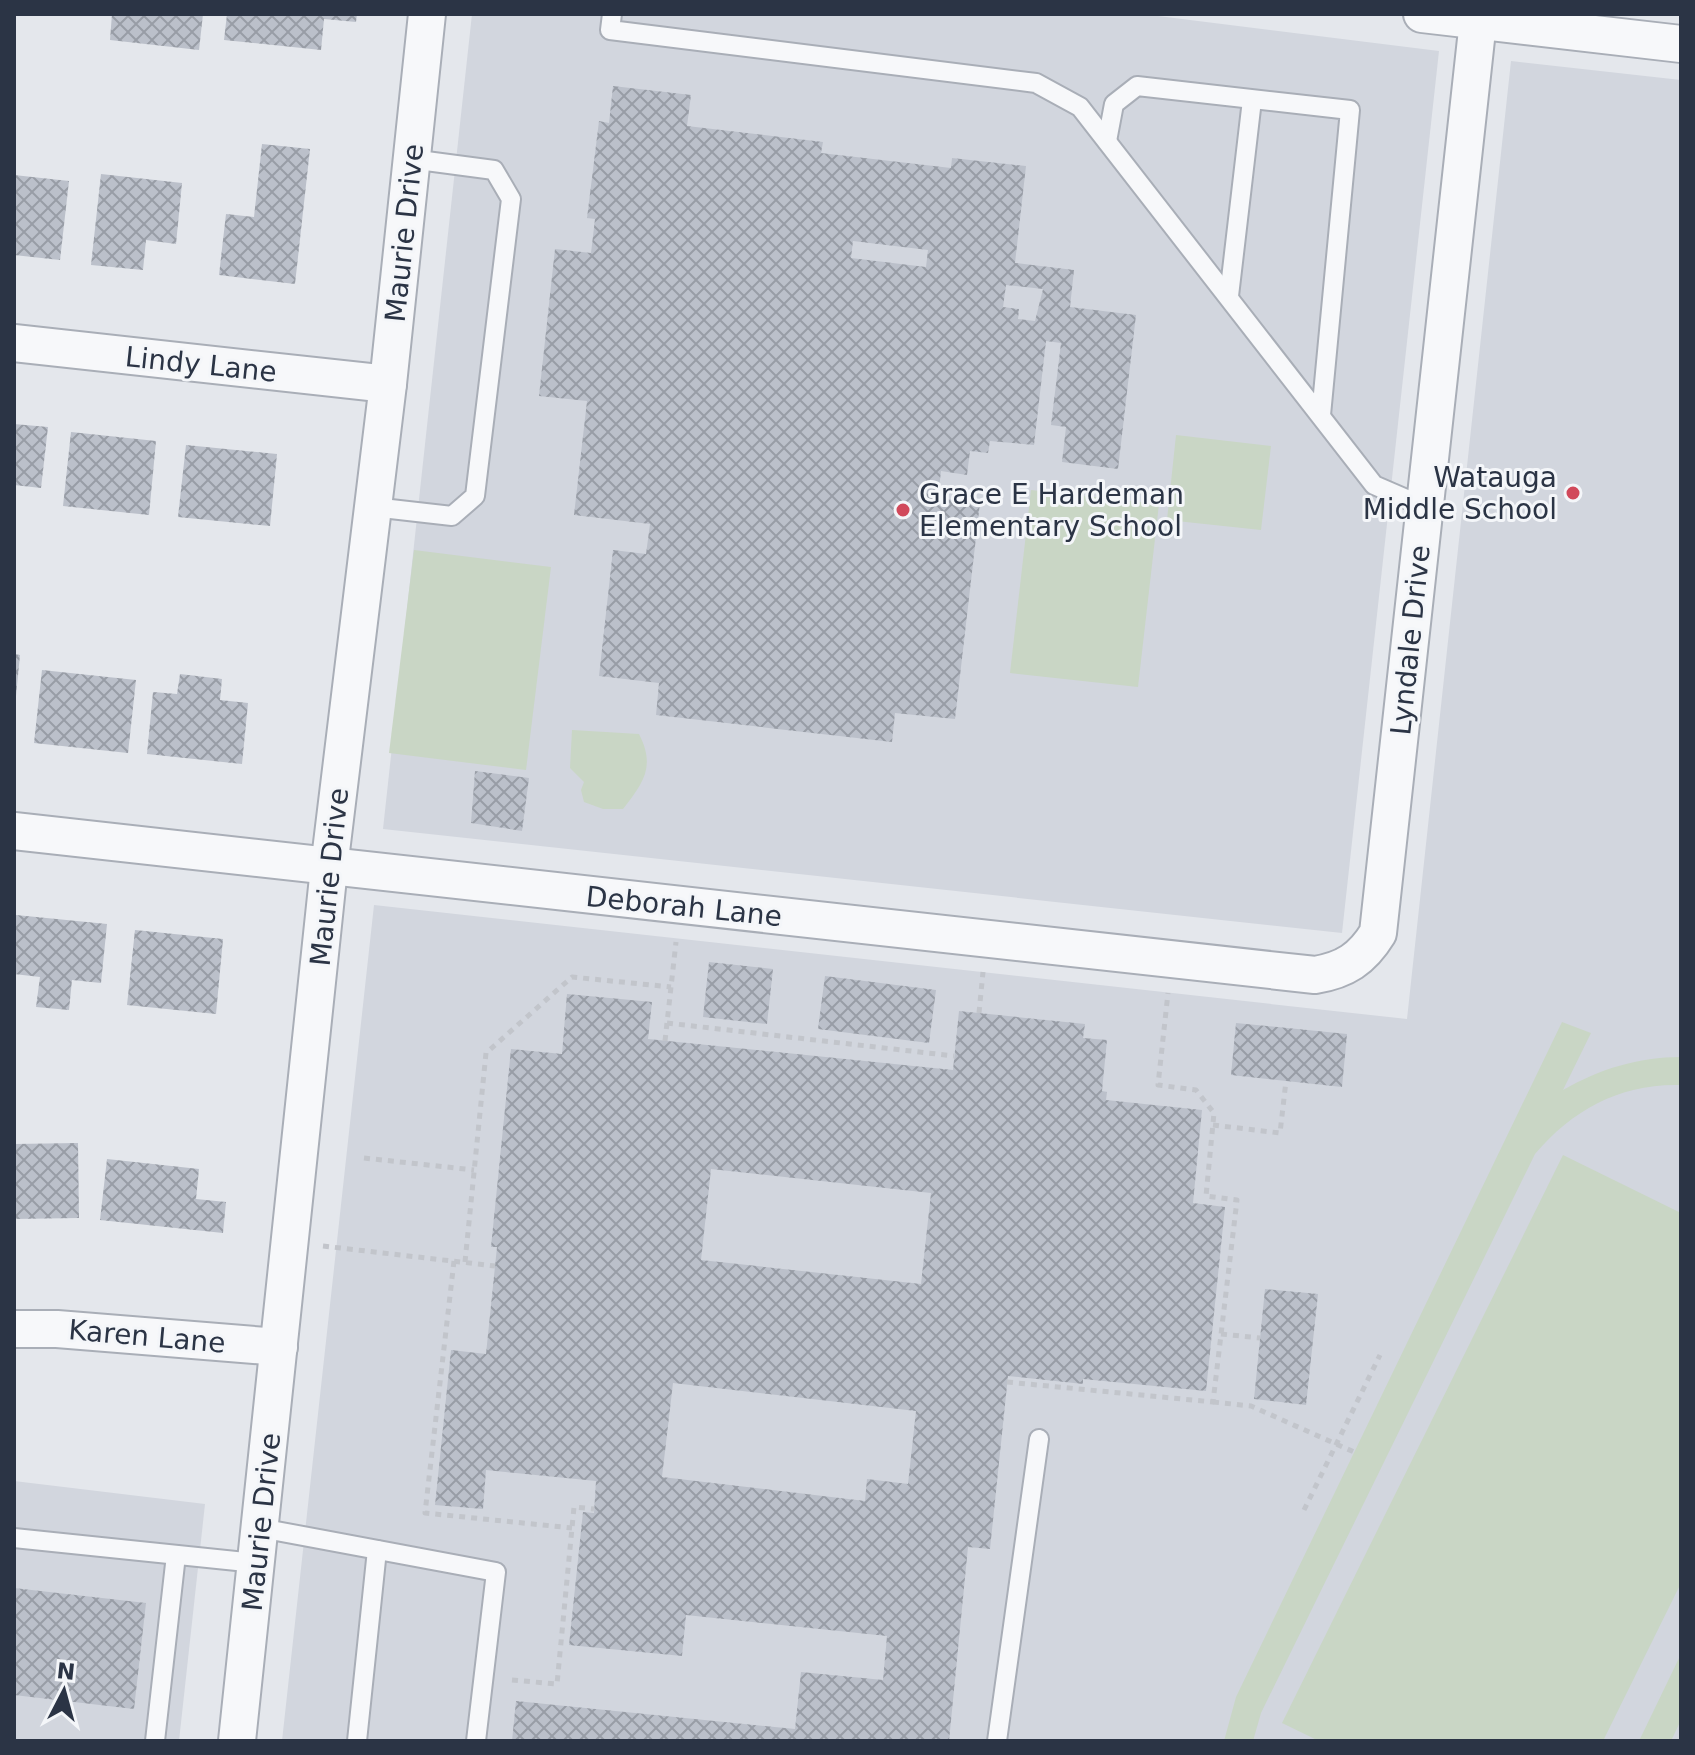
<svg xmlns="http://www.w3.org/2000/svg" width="1695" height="1755" viewBox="0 0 1695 1755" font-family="'DejaVu Sans',sans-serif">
<defs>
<pattern id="building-cross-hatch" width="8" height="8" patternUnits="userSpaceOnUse" patternTransform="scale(2)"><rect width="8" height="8" fill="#bbc0ca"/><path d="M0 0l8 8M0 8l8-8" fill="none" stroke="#989da6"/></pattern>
</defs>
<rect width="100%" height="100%" fill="#e4e7ec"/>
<g fill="#d2d6de">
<polygon points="472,14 1142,14 1439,51 1342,933 383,829"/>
<polygon points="1511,61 1681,80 1681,1741 282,1741 374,905 1407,1019"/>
<polygon points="14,1481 205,1504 179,1741 14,1741"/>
</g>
<g fill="#c9d6c5">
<polygon points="1176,435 1271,446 1261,530 1167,520"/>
<polygon points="1031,490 1159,504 1138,687 1010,673"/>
<polygon points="414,550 551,567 526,770 389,753"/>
<path d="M572,730L639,734C656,767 643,783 623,809H603L584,802L581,790L584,782L570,768Z"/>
<path d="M1562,1022L1591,1033L1563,1090C1600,1069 1638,1057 1681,1057V1085C1622,1083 1573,1109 1535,1154L1261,1713L1253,1741H1224L1236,1697Z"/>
<polygon points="1563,1155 1681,1213 1681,1583 1603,1741 1319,1741 1282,1723"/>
<polygon points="1681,1654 1681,1720 1671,1741 1639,1741"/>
</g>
<g fill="url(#building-cross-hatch)" fill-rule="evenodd">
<polygon points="112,14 203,14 199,50 110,40"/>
<polygon points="227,14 357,14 356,22 324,19 321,50 224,40"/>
<path d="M613,86L691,95L687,126L823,142L821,153L951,168L952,158L1026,166L1015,263L1074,270L1070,307L1136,315L1118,469L1062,462L1066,427L1051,425L1061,343L1046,341L1034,445L990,441L988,453L970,451L967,475L941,471L938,498L980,503L955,719L895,713L892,742L656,715L659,683L599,676L613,550L646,554L650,524L574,515L587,401L539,396L555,249L591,253L595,219L587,218L599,121L609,123ZM853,241L928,250L926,267L851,258ZM1006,285L1043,289L1035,321L1018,319L1019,309L1003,307Z"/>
<polygon points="262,144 310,149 295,284 219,275 226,214 254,217"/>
<polygon points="101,174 182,183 176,244 146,240 143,270 91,265"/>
<polygon points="14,175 69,181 60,260 14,255"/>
<polygon points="14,424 48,427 41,488 14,485"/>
<polygon points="71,432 156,441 149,515 63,506"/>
<polygon points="186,445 277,454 270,526 178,517"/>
<polygon points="14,654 20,655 16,696 14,696"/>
<polygon points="42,670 136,680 128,753 34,743"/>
<polygon points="180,674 222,679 220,700 248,703 242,764 147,754 153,692 177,694"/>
<polygon points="475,771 529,778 522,831 471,823"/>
<polygon points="16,915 107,924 101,983 72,980 69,1010 36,1007 40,977 14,974"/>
<polygon points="135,930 223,939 216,1014 127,1005"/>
<polygon points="709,962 773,969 767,1024 703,1017"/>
<polygon points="825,976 936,990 929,1043 818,1029"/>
<path d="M567,994L652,1002L648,1039L953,1070L959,1011L1085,1024L1083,1038L1107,1040L1102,1091L1107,1092L1106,1100L1202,1110L1193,1203L1225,1207L1206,1391L1083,1379V1384L1008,1376L990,1549L968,1547L949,1741H512L516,1701L795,1729L801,1672L883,1680L887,1636L686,1615L682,1656L569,1645L583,1512L594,1513L596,1481L486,1470L483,1509L435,1505L451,1350L486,1354L497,1247H491L511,1049L562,1054ZM711,1169L931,1193L921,1284L701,1260ZM673,1383L916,1411L908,1484L867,1479L865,1501L662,1477Z"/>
<polygon points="1236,1023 1347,1034 1342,1087 1231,1075"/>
<polygon points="78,1143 79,1218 14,1219 14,1144"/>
<polygon points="107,1159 199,1169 196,1199 226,1202 223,1233 100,1220"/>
<polygon points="1265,1289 1318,1294 1306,1405 1254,1399"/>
<polygon points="14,1588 146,1603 134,1709 14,1695"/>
</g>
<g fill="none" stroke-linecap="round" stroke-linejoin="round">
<g stroke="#a9aeb7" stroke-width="22">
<g id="lane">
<polyline points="612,14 610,30 1036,83 1080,107 1374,485 1425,507"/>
<polyline points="1107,141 1114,104 1137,86 1350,110 1321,415"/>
<polyline points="1229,296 1252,100"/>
<polyline points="373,507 452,516 475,496 511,199 494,170 411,159"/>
<polyline points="260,1528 496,1572 476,1741"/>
<polyline points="14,1538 256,1563"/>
<polyline points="155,1741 176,1555"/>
<polyline points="357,1741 377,1550"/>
<polyline points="997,1741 1039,1439"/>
</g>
</g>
<g stroke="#a9aeb7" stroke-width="40">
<g id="street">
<polyline points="1422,14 1681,44"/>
<polyline points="14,343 388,384"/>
<path d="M14,831L1315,975C1345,970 1362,959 1378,933L1478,21"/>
<polyline points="14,1329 57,1329 279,1347"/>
<polyline points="237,1741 329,868 388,384 427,14"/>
</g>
</g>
<g stroke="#c2c5cb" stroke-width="5" stroke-dasharray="6 6" stroke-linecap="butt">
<polyline points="979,1013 983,972"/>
<polyline points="667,1023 954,1056"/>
<polyline points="665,1041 676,942"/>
<polyline points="1213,1125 1280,1133 1286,1081"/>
<polyline points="364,1158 474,1170"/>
<polyline points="323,1246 495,1266"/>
<polyline points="454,1261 425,1513 572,1528"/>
<polyline points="465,1262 486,1053 572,977 671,987"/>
<polyline points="1221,1334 1260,1338"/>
<polyline points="1007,1382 1213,1402 1237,1200 1206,1196 1214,1113 1196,1090 1158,1085 1168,993"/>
<polyline points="1213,1402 1251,1406 1354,1452"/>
<polyline points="1304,1510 1380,1355"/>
<polyline points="512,1680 557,1684 574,1507 594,1509"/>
</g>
<use href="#lane" stroke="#f7f8fa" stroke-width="18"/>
<use href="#street" stroke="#f7f8fa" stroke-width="36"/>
</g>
<g fill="#d1495b" stroke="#f4f6f9" stroke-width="3">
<circle cx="1573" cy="493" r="8"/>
<circle cx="903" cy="510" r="8"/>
</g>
<g text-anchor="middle" stroke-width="6" stroke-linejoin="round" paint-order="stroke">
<g font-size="28" fill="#2b3445" stroke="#f4f6f9">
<text transform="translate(404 233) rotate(-84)" y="10">Maurie Drive</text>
<text transform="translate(201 364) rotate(6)" y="10">Lindy Lane</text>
<text transform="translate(1410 640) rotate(-84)" y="10">Lyndale Drive</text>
<text transform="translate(329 877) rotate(-84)" y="10">Maurie Drive</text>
<text transform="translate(684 906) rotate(6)" y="10">Deborah Lane</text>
<text transform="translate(147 1336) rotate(5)" y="10">Karen Lane</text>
<text transform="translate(261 1522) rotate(-84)" y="10">Maurie Drive</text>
</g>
<g font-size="28" fill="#2b3445" stroke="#f4f6f9" text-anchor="end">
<text x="1557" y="487">Watauga<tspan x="1557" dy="32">Middle School</tspan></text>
<text x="919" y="504" text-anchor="start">Grace E Hardeman<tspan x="919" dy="32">Elementary School</tspan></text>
</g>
</g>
<rect width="1695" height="1755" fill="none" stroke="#2b3445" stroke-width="32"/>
<g transform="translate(64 1691) rotate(6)" stroke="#f4f6f9" stroke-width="6" paint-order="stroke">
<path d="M0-6L14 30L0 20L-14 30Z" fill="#2b3445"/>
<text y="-12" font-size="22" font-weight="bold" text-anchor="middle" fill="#2b3445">N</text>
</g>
</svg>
